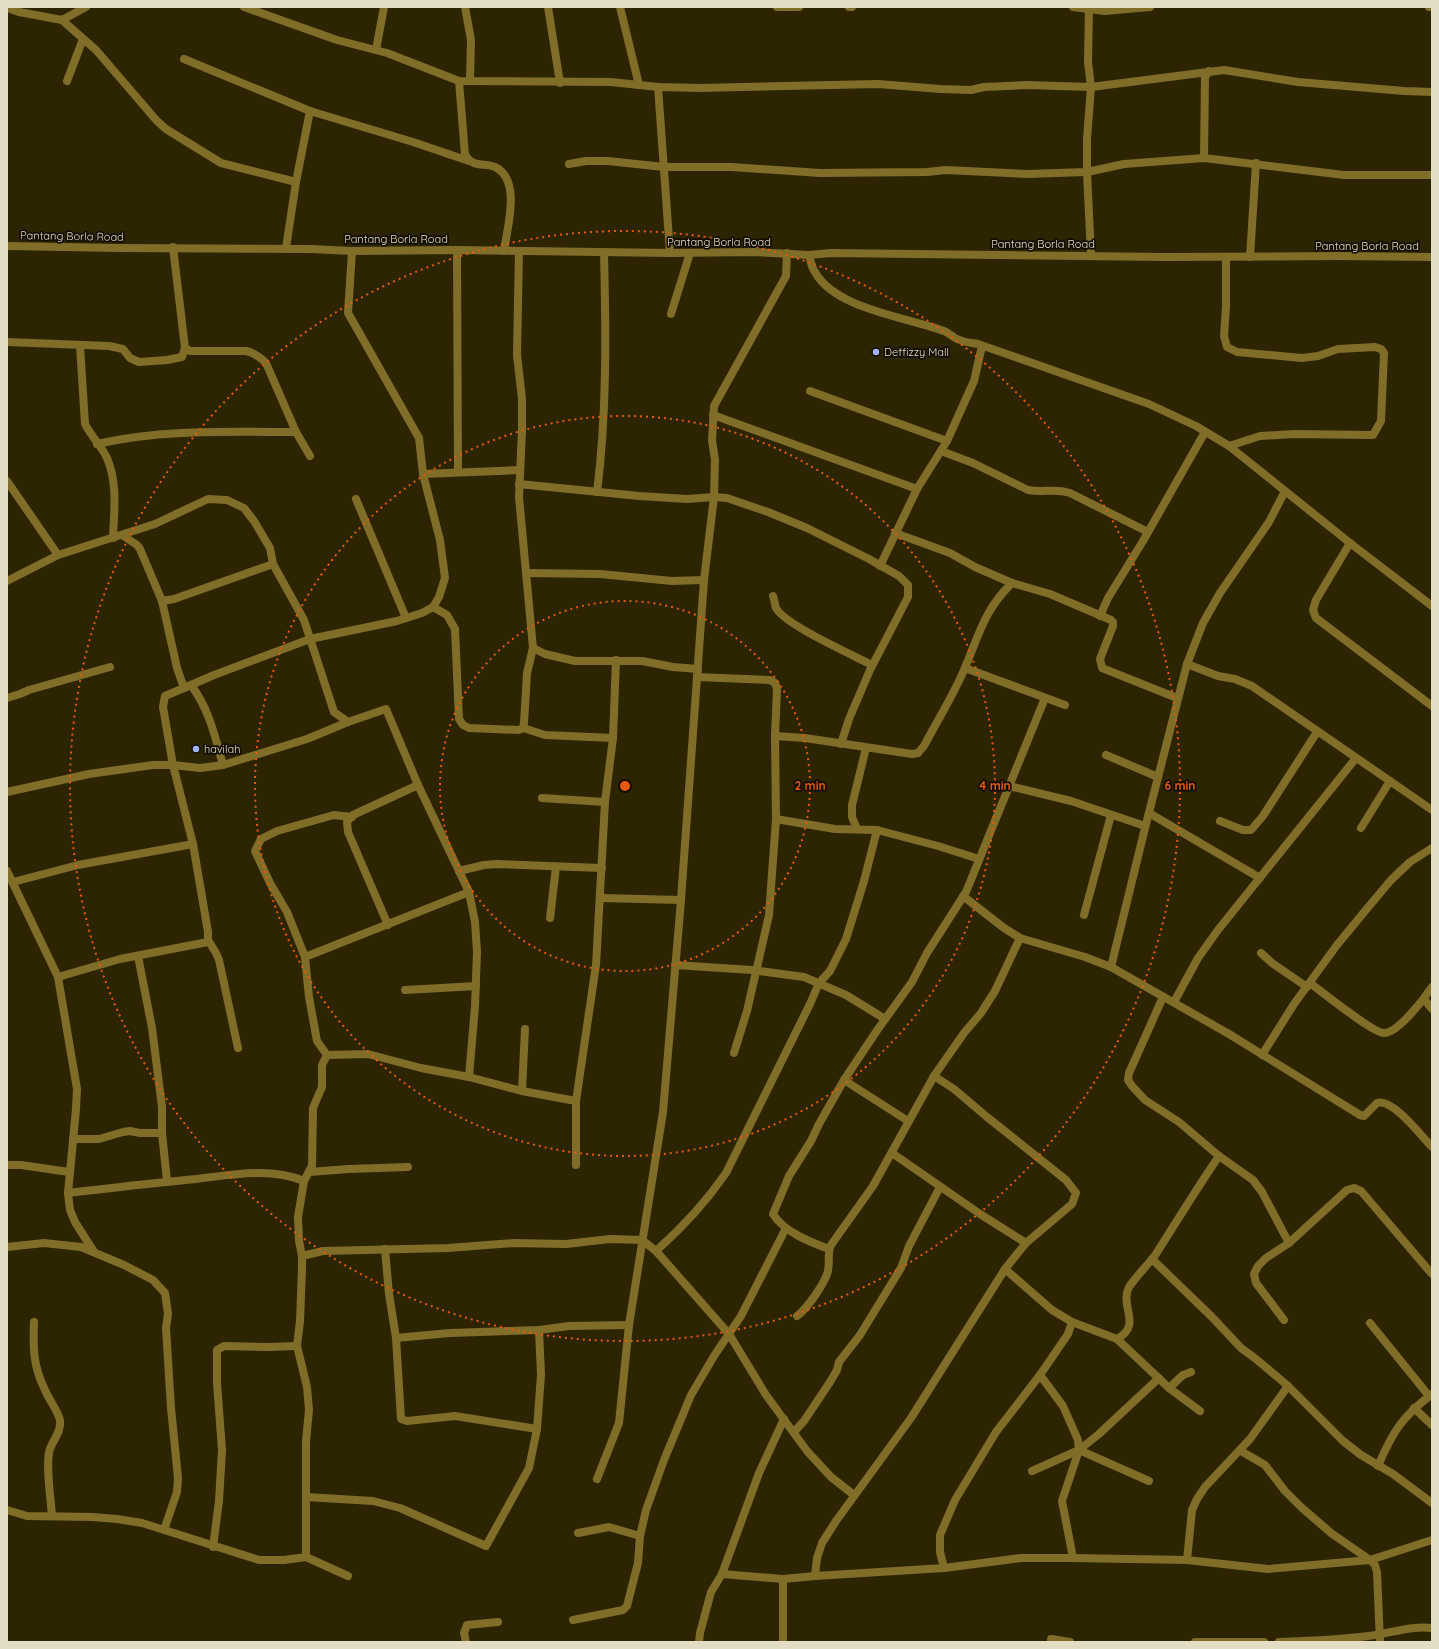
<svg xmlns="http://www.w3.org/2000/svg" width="1439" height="1649" viewBox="0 0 1439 1649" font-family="Quicksand,sans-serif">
<rect width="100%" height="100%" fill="#2d2402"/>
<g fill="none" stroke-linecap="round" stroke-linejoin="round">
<g stroke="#806d28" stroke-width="8">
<polyline points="244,7 337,40 387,53 459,81 611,82 658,87 700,88 878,84 940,89 971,90 984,87 1026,85 1091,87 1224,70 1298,82 1404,91 1432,92"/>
<polyline points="465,7 471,40 470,80"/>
<polyline points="548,7 560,83"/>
<polyline points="620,7 639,85"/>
<polyline points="777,7 799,7"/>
<polyline points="849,7 852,7"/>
<polyline points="1073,7 1105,11 1150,7"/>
<polyline points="1089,7 1088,62 1091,87 1087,139 1087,172 1091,256"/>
<polyline points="1429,7 1432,7"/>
<polyline points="7,8 19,12 62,20 86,7"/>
<polyline points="62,20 96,50 157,121 166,129 221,163 296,182 286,248"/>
<polyline points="376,50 384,7"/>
<polyline points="184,59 310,111 413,142 469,161"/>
<polyline points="67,81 83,39"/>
<path d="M459,81L465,155C474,169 484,162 495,167C522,180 507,228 504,251"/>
<polyline points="658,87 670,253"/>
<polyline points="1204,158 1205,77 1209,71"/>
<polyline points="569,164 586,161 608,161 664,167 731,167 820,173 927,172 946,170 1027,174 1087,172 1124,164 1204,158 1344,175 1432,175"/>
<polyline points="296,182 310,111"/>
<polyline points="7,246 119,248 311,249 352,251 457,250 670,253 755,252 809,255 831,253 1165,257 1339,256 1432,257"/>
<path d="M173,247L185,348L190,351H246C255,353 260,357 266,363L296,432L310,456"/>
<polyline points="457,250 458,472"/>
<path d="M809,255C811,261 811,267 815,272C835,309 907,317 944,331C949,333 953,337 957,339C963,342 972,343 978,344L1149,404L1196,426L1229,446L1350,543L1432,606"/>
<polyline points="1226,257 1226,307 1224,336 1227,347 1237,352 1302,358 1318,356 1338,349 1375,347 1381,349 1384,353 1381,421 1373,435 1294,434 1260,436 1229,446"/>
<polyline points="1250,257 1256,163"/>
<polyline points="671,314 690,253"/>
<polyline points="7,342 109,346 123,349 130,358 139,362 167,360 182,357 185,348"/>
<path d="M80,346L85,424C91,436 102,447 107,458C118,484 114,511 113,538"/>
<polyline points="810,391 947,441"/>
<polyline points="713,415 917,489"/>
<path d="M97,444C162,429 229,432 296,432"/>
<path d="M941,451L973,463L1028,490C1043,493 1055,488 1070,493L1148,532"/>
<polyline points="423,474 520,470"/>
<polyline points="7,481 58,555"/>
<polyline points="519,484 639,496 687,499 714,497 727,498 768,512 807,528 869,559 899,576 908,585 908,597 870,670 849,719 841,744"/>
<path d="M597,492C607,413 606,333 604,253"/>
<polyline points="356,499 406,618"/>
<polyline points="895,533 950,553 975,567 1012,583 1050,594 1111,620 1113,622 1113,626 1100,659 1102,668 1177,698"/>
<polyline points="122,535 137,545 140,549 162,601 177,668 184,688 214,675 310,639 397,621 422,613 433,607 439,597 445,578 440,540 423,474 419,438 348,313 352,251"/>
<polyline points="1350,543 1316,600 1313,610 1316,618 1432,706"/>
<polyline points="880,566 917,489 947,441 974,381 982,346"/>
<polyline points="527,573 600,574 672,581 704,580"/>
<polyline points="7,581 58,555 155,524 208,499 227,500 244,508 254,521 270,548 273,564 304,620 334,712 348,722"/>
<path d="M773,596C774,599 775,604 776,608C785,625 853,655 872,665"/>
<polyline points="162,601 174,599 273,564"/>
<polyline points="433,607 447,615 455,629 459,719 463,725 469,728 519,730 523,728 524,723 527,673 533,648 519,497 522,431 522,399 517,355 519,251"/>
<polyline points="1100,616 1108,598 1143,541 1205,432"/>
<polyline points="533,648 545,654 575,661 642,661 673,667 698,669"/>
<polyline points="1187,664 1218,676 1235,679 1252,686 1432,810"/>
<polyline points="965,668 1065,705"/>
<polyline points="697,677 770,680 775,683 777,689 775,736 776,819 769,915 747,1011 734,1053"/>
<path d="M191,685C209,709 215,736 223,765"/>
<polyline points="7,698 20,694 29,690 110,667"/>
<polyline points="523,728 545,735 613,738"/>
<path d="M775,736L805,738L912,754L918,753L924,746C937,721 953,696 964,670C979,635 984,610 1012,583"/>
<polyline points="1106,755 1158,777"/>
<polyline points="1009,786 1071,801 1145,826"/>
<polyline points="7,792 89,774 153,765 173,765 200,768 223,765 307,739 348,722 386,709 418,785 469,892 475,922 477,952 475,1006 469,1077"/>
<polyline points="542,798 605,802"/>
<polyline points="1149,813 1260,878"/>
<polyline points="776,819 835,829 877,830 938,846 979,859"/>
<polyline points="1220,821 1243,830 1251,830 1263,816 1317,732"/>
<polyline points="1361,828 1390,781"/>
<polyline points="857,829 852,817 852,805 866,748"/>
<polyline points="7,871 58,977 77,1089 76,1109 68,1193 70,1210 75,1222 94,1252"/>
<polyline points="459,871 484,865 497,864 602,868"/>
<polyline points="13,882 78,865 193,844"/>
<path d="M963,896L1004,928L1020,938L1085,957L1111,967L1229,1034L1360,1115L1364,1116L1377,1103C1393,1098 1421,1136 1432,1147"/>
<polyline points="601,898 681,900"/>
<polyline points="1084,915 1111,815"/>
<polyline points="550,918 556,867"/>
<polyline points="388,925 348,832 347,822 353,815 418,785"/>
<polyline points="208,940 216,953 219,960 238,1048"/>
<polyline points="1261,953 1272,963 1307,987"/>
<polyline points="305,957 469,892"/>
<polyline points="675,965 752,970 804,977 846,995 885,1019"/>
<polyline points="1111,967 1144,832 1187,664 1203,623 1220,593 1269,522 1285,491"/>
<polyline points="58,977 120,959 208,942 208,932 193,844 173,765 163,707 165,696 184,688"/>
<path d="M1310,983C1321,991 1373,1033 1384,1033C1398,1033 1424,999 1432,987"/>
<polyline points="405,990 476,986"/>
<polyline points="1163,997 1129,1073 1128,1080 1132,1086 1145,1100 1179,1122 1219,1156 1253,1180 1262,1192 1289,1243 1347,1190 1354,1188 1361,1191 1432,1274"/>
<polyline points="1424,999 1432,1009"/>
<polyline points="1174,1002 1198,958 1218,930 1356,758"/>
<polyline points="327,1055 368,1054 421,1068 469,1077 522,1091 576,1101"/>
<polyline points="1262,1055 1294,1004 1337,945 1365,911 1391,880 1410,862 1432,848"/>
<polyline points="844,1080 908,1121"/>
<polyline points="522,1091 525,1029"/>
<polyline points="162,1133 167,1181"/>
<polyline points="73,1139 99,1139 123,1132 130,1131 140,1133 162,1133 162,1107 152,1028 138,956"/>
<polyline points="892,1153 980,1214 1026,1243"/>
<polyline points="7,1165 21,1165 69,1172"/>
<polyline points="576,1165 576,1101 596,965 605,802 613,738 616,660"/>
<polyline points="309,1172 349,1169 408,1167"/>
<path d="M68,1193C111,1188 153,1183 196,1179C231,1175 270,1167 304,1181"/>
<polyline points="7,1247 44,1243 81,1247 124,1265 153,1280 165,1293 168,1314 166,1328 171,1408 178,1478 177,1492 164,1530"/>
<polyline points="385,1249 389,1294 396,1338 401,1419 407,1421 455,1416 537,1429"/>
<path d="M829,1249C810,1242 784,1232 773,1214L789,1176L811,1141L819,1124L844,1080L878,1029L912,982L927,953L966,892L1045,698"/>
<path d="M656,1251C683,1227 706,1202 726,1173L810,1004L819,983L830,971L846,939L864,881L877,830"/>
<polyline points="302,1256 323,1251 448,1248 514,1243 566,1244 610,1239 642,1240 656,1251 729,1334 766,1395 807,1451 831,1477 854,1495"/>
<polyline points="1152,1259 1212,1317 1241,1348 1256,1359 1288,1386 1343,1441 1361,1455 1393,1474 1432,1503"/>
<path d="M1005,1269L1052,1310L1072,1322L1117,1339C1143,1325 1119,1306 1129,1287C1137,1275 1148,1265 1156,1254C1177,1221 1197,1188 1219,1156"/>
<path d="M797,1316C807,1309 825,1283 828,1271C830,1262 827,1253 831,1245L873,1186L934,1076L964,1033L981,1013L995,991L1020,938"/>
<polyline points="1284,1320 1256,1283 1254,1274 1258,1266 1266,1258 1289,1243"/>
<path d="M34,1322C33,1348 33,1366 45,1390C49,1400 57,1409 60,1420C62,1431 53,1440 50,1449C45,1462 51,1500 52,1516"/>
<polyline points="1370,1323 1429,1396"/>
<polyline points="396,1338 450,1333 539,1330 569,1326 629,1325"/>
<polyline points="1117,1339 1169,1388 1200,1411"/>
<polyline points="1040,1375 1063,1406 1078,1440 1079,1450 1062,1501 1073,1558"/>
<polyline points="1169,1388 1183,1375 1191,1372"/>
<polyline points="1414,1408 1432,1425"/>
<polyline points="794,1432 804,1421 830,1382 837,1370 839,1362 860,1335 901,1268 909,1246 940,1187"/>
<polyline points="1079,1450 1149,1481"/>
<polyline points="1241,1451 1265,1465 1285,1491 1301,1507 1331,1533 1370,1560 1375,1565 1377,1572 1380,1642"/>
<path d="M1378,1466C1393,1431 1402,1417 1432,1394"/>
<polyline points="1032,1471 1079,1450 1099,1434 1159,1378"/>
<polyline points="597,1479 619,1423 629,1325 663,1112 681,900 704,580 714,497 715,460 712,440 714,406 786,276 787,253"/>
<polyline points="306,1497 373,1501 400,1508 486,1546 529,1468 537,1429 541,1375 539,1330"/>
<polyline points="7,1510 27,1516 92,1517 117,1519 142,1523 259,1560 284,1560 306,1557 348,1576"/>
<polyline points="578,1533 609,1527 640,1536"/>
<polyline points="213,1547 219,1501 222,1450 217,1383 217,1350 224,1346 267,1347 297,1346"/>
<polyline points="306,1557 306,1441 309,1410 307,1387 297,1346 300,1321 302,1269 302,1256 299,1241 298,1217 304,1181 312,1166 313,1108 322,1087 322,1065 327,1055 317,1041 309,997 305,957 287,912 270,883 255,851 261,839 277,831 334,815 352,817"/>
<polyline points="1187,1560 1192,1510 1197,1499 1205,1487 1250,1439 1288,1386"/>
<polyline points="944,1568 940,1552 940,1535 955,1500 996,1432 1040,1375 1068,1334 1072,1322"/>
<polyline points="722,1574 783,1579 815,1576 944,1568 1021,1558 1073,1558 1187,1560 1268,1569 1370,1560 1432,1540"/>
<polyline points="815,1576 817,1558 822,1543 836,1521 911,1418 1005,1269 1026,1243 1072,1204 1076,1193 1066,1180 987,1117 954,1089 934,1076"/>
<polyline points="783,1579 783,1642"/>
<polyline points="573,1620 623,1610 627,1606 638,1563 640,1536 646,1510 664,1460 691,1395 714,1356 741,1316 786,1228"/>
<polyline points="1051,1639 1070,1642"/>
<polyline points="466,1642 464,1633 467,1625 498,1622"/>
<polyline points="699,1642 700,1633 711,1592 722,1574 759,1473 784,1419"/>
<polyline points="1195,1642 1264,1642"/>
<path d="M1279,1642C1309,1641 1339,1640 1368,1636C1389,1634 1411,1625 1432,1628"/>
</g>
</g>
<g fill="none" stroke="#e8590c" stroke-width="2" stroke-dasharray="2 4">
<circle cx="625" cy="786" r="185"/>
<circle cx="625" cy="786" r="370"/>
<circle cx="625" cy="786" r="555"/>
</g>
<g fill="#a2b2fd" stroke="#120d00" stroke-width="1.5">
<circle cx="876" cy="352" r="4"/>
<circle cx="196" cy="749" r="4"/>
</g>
<g text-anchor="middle" stroke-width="3.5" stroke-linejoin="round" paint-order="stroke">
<g font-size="11" fill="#e3ddc5" stroke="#120d00">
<text transform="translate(72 236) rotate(1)" y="4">Pantang Borla Road</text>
<text x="396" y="243">Pantang Borla Road</text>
<text x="719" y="246">Pantang Borla Road</text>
<text x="1043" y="248">Pantang Borla Road</text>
<text x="1367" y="250">Pantang Borla Road</text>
</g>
<g font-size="11" fill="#e3ddc5" stroke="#120d00" text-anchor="start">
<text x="884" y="356">Deffizzy Mall</text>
<text x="204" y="753">havilah</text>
</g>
</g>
<circle cx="625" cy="786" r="6" fill="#e8590c" stroke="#120d00" stroke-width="2"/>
<g font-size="12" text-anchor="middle" font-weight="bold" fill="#e8590c" stroke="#120d00" stroke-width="3.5" stroke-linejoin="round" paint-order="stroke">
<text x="810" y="790">2 min</text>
<text x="995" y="790">4 min</text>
<text x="1180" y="790">6 min</text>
</g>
<rect width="1439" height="1649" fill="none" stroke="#e3ddc5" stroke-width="16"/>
</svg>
